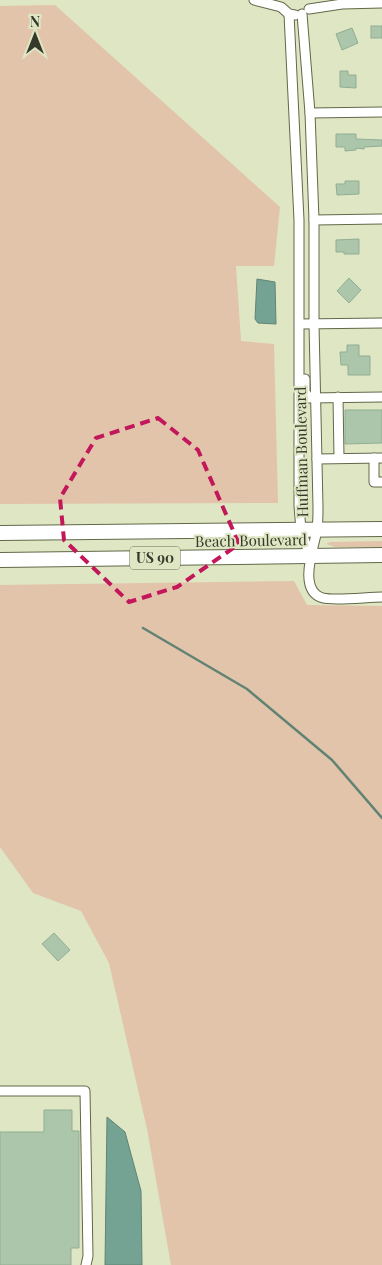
<svg xmlns="http://www.w3.org/2000/svg" width="382" height="1265" viewBox="0 0 382 1265" font-family="'Playfair Display',serif">
<rect width="100%" height="100%" fill="#dee6c3"/>
<g fill="#e2c4aa">
<polygon points="55,5 280,207 274,266 236,266 241,341 274,344 278,503 0,504 0,6"/>
<polygon points="382,541 382,547 335,547 326,544 330,542"/>
<polygon points="294,581 307,605 382,606 382,1265 171,1265 147,1129 109,963 81,911 33,893 0,847 0,585"/>
</g>
<g fill="#74a394" stroke="#618374">
<polygon points="257,279 275,282 276,324 258,323 255,319"/>
<polygon points="107,1117 125,1132 141,1191 142,1265 105,1265"/>
</g>
<g fill="none" stroke-linecap="round" stroke-linejoin="round">
<polyline stroke="#618374" stroke-width="2.5" points="143,628 247,689 332,760 382,818"/>
</g>
<g fill="#abc6ab" stroke="#92ad93">
<rect x="371" y="26" width="11" height="12"/>
<polygon points="352,28 358,43 342,50 336,34"/>
<polygon points="340,71 348,71 348,75 356,75 356,88 340,87"/>
<polygon points="336,134 356,134 356,139 382,140 382,146 364,147 364,149 356,148 356,150 345,151 345,147 336,147"/>
<polygon points="345,181 359,181 359,194 337,195 336,184 345,184"/>
<polygon points="359,239 359,254 344,254 344,252 336,252 336,240"/>
<polygon points="349,278 361,290 349,303 337,291"/>
<polygon points="347,345 359,345 359,356 370,356 370,375 348,375 348,365 341,365 340,352 347,352"/>
<polygon points="345,410 382,410 382,443 345,444"/>
<polygon points="54,933 70,950 58,961 42,944"/>
<polygon points="44,1110 72,1110 72,1131 79,1131 79,1248 71,1248 71,1265 0,1265 0,1132 44,1132"/>
</g>
<g fill="none" stroke-linecap="round" stroke-linejoin="round">
<g stroke="#626849" stroke-width="11">
<g id="minor">
<polyline points="254,0 281,7 289,14 295,15"/>
<polyline points="309,9 342,4 382,3"/>
<polyline points="289,14 299,220 299,506 301,530 310,556"/>
<path d="M302,14L310,113L314,220V324L318,507C318,514 318,522 317,530C314,547 297,591 323,598C335,601 368,597 382,597"/>
<polyline points="310,113 382,112"/>
<polyline points="314,220 382,219"/>
<polyline points="300,324 382,323"/>
<polyline points="305,379 305,392 309,398 382,397"/>
<polyline points="338,397 339,458"/>
<polyline points="374,458 374,482 382,482"/>
<polyline points="317,459 382,458"/>
<polyline points="0,1091 85,1091 88,1256 86,1265"/>
</g>
</g>
<g stroke="#626849" stroke-width="16">
<g id="highway">
<polyline points="0,533 382,529"/>
<polyline points="0,560 382,555"/>
</g>
</g>
<use href="#minor" stroke="#fff" stroke-width="9"/>
<use href="#highway" stroke="#fff" stroke-width="14"/>
</g>
<path fill="none" stroke="#c2185b" stroke-width="4" stroke-dasharray="10 6" stroke-linejoin="round" d="M158,418L198,450L239,544L177,587L129,602L64,540L60,498L96,438Z"/>
<g text-anchor="middle" stroke-width="4" stroke-linejoin="round" paint-order="stroke">
<rect fill="#dee6c3" stroke="#686c58" stroke-width="1" x="130" y="546.5" width="50" height="23" rx="4"/>
<g font-size="14" font-weight="bold" fill="#35382a">
<text x="155" y="563">US 90</text>
</g>
<g font-size="15" fill="#35382a" stroke="#dee6c3">
<text transform="translate(302 452) rotate(-91)" y="5">Huffman Boulevard</text>
<text transform="translate(251 541) rotate(-1)" y="5">Beach Boulevard</text>
</g>
</g>
<g transform="translate(35 35)" stroke="#dee6c3" stroke-width="4" paint-order="stroke">
<path d="M0-4L9 19L0 12L-9 19Z" fill="#35382a"/>
<text y="-8" font-size="14" font-weight="bold" text-anchor="middle" fill="#35382a">N</text>
</g>
</svg>
